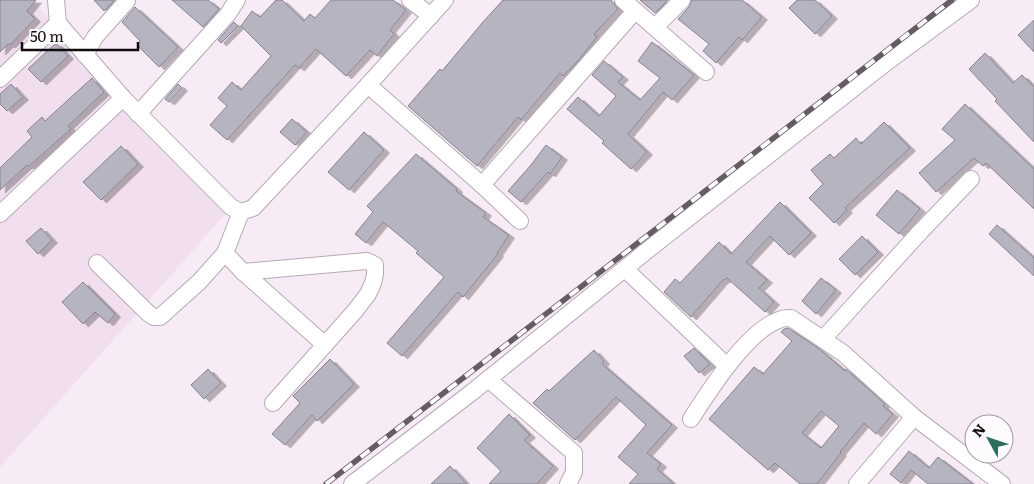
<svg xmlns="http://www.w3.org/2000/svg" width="1034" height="484" viewBox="0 0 1034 484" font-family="Literata,serif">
<defs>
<filter id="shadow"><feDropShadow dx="5.5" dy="3" stdDeviation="0" flood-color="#0004"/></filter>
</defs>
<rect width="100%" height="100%" fill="#f7ebf5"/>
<polygon fill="#f1dfef" points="0,0 32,0 229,210 0,467"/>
<g fill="#b7b4c1" stroke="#86828f" fill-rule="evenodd" filter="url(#shadow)">
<polygon points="0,0 36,0 27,11 35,19 10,45 8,44 0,52"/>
<polygon points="94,0 115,0 104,11"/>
<polygon points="172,0 208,0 219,9 203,27"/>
<polygon points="276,0 282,0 304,21 310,14 315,18 331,0 393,0 406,10 390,30 394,34 377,56 370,50 346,76 316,49 299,68 295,65 227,140 210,125 227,106 218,98 232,82 241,90 271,56 241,26 252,11 260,17"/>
<polygon points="503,0 611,0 618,9 594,34 597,37 577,62 563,76 560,73 521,120 518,117 477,166 408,106 440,69 442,71 483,22"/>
<polygon points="640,0 668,0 655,13"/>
<polygon points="692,0 742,0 762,17 742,40 739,37 716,63 703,51 709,44 678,19 689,7"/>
<polygon points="797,0 815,0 832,16 815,34 789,8"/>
<polygon points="135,7 178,47 159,67 137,45 140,41 122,22"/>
<polygon points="1034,20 1034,52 1018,35"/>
<polygon points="234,22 238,26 221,43 218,40"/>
<polygon points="652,42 694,75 672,100 663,92 628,134 647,152 631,169 602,143 604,141 567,109 578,97 599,116 616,96 592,75 604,61 623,77 618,82 640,100 660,78 638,61"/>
<polygon points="56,43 68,56 41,82 28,69"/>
<polygon points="985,53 1013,83 1022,75 1034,87 1034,142 995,101 997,99 969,69"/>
<polygon points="92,78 104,92 68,126 71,129 29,166 27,165 0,190 0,168 32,137 27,131 42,117 45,121"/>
<polygon points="11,84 23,97 7,111 0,104 0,94"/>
<polygon points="178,84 182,88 169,102 165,99"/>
<polygon points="965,104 1034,169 1034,209 986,163 983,166 974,158 936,192 919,173 955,140 942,129"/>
<polygon points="292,119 307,132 295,145 280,132"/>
<polygon points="884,122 910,148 845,208 847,210 834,223 809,198 823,184 811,170 830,154 834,158 856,138 861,144"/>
<polygon points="364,132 384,150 349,190 328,172"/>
<polygon points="546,145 562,157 550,174 548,172 521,202 508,191 531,165"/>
<polygon points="121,146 138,164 101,200 83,182"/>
<polygon points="416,154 457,189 456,191 486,213 483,217 509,235 497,253 498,254 463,297 458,292 402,356 387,343 444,277 416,253 418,251 383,222 366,243 355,234 373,212 367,206"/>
<polygon points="897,190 920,209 899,234 876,215"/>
<polygon points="780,202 811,233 789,255 770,236 746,262 767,280 759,288 774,302 765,312 727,278 722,281 691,317 664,292 675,279 680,283 719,242 731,254"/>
<polygon points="997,225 1034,258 1034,276 989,234"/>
<polygon points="41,228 52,240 38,254 26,241"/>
<polygon points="862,236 878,252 855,275 839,259"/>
<polygon points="821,278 836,290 816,314 802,301"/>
<polygon points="83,282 115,314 108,323 95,312 83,324 62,302"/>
<path d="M788,328L818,348L845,371L846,369L885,404L883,406L893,414L876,434L864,423L840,452L841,453L817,484H800L775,463L768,470L709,419L754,367L763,374L792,341L781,332L784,329ZM821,411L839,426L821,448L802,433Z"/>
<polygon points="694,348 710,364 699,373 684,356"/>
<polygon points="594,350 604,361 602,364 672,425 647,453 661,464 657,469 674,484 629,484 638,474 618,457 646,425 616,397 575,440 533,403 547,389 549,391"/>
<polygon points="330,359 354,384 317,421 312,415 285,445 272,434 300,403 293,396"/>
<polygon points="208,369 221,383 204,399 191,385"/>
<polygon points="509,414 530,435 524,440 553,466 537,484 489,484 501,471 477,448"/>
<polygon points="909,451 929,468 938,457 973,484 928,484 911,470 901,483 890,474"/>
<polygon points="450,466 467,484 431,484"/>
</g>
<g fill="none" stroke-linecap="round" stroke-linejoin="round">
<g stroke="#b6aab4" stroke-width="18">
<g id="minor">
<polyline points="56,0 58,23 123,98 231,207 241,212 253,208 368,85 445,0"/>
<polyline points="410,0 431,16"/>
<polyline points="623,0 706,72"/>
<polyline points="655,27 682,0"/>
<polyline points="85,55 95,37 127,1"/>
<polyline points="0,79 58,23"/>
<polyline points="368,85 482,185 635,11"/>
<polyline points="138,114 228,14 237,0"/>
<polyline points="482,185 520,221"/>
<polyline points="0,214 123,98"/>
<polyline points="225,253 243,272 325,345"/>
<polyline points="97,263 148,313 154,317 160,317 199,282 225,253 241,212"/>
<polyline points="625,269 727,366"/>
<polyline points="243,272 367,261 375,265 375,274 373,283 368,294 355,311 273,403"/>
<polyline points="823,339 921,231 971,179"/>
<polyline points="488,379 574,453 574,472 568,484"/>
<path d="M691,419C709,391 747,331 779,320C782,318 787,318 791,318L843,353L914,417"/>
<polyline points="352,484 471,393 649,249 887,62 971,0"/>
<polyline points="857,484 914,417 1002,484"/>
</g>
</g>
<use href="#minor" stroke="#fff" stroke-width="16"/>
<g stroke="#645d63" stroke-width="5.5">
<polyline id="rail" points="326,484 952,0"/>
</g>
<use href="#rail" stroke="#fefbfe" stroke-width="4" stroke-dasharray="11" stroke-linecap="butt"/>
</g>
<g transform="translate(989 439) rotate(310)"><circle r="24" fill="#fefbfe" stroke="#9e9b9e"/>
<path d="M0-4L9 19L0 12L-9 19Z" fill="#2d6e5e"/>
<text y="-8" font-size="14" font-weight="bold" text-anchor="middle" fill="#0f0b0f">N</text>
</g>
<path d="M22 42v8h116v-8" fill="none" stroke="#0f0b0f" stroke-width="2.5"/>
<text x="30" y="42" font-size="15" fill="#0f0b0f" stroke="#fefbfe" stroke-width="4" paint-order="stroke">50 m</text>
</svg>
